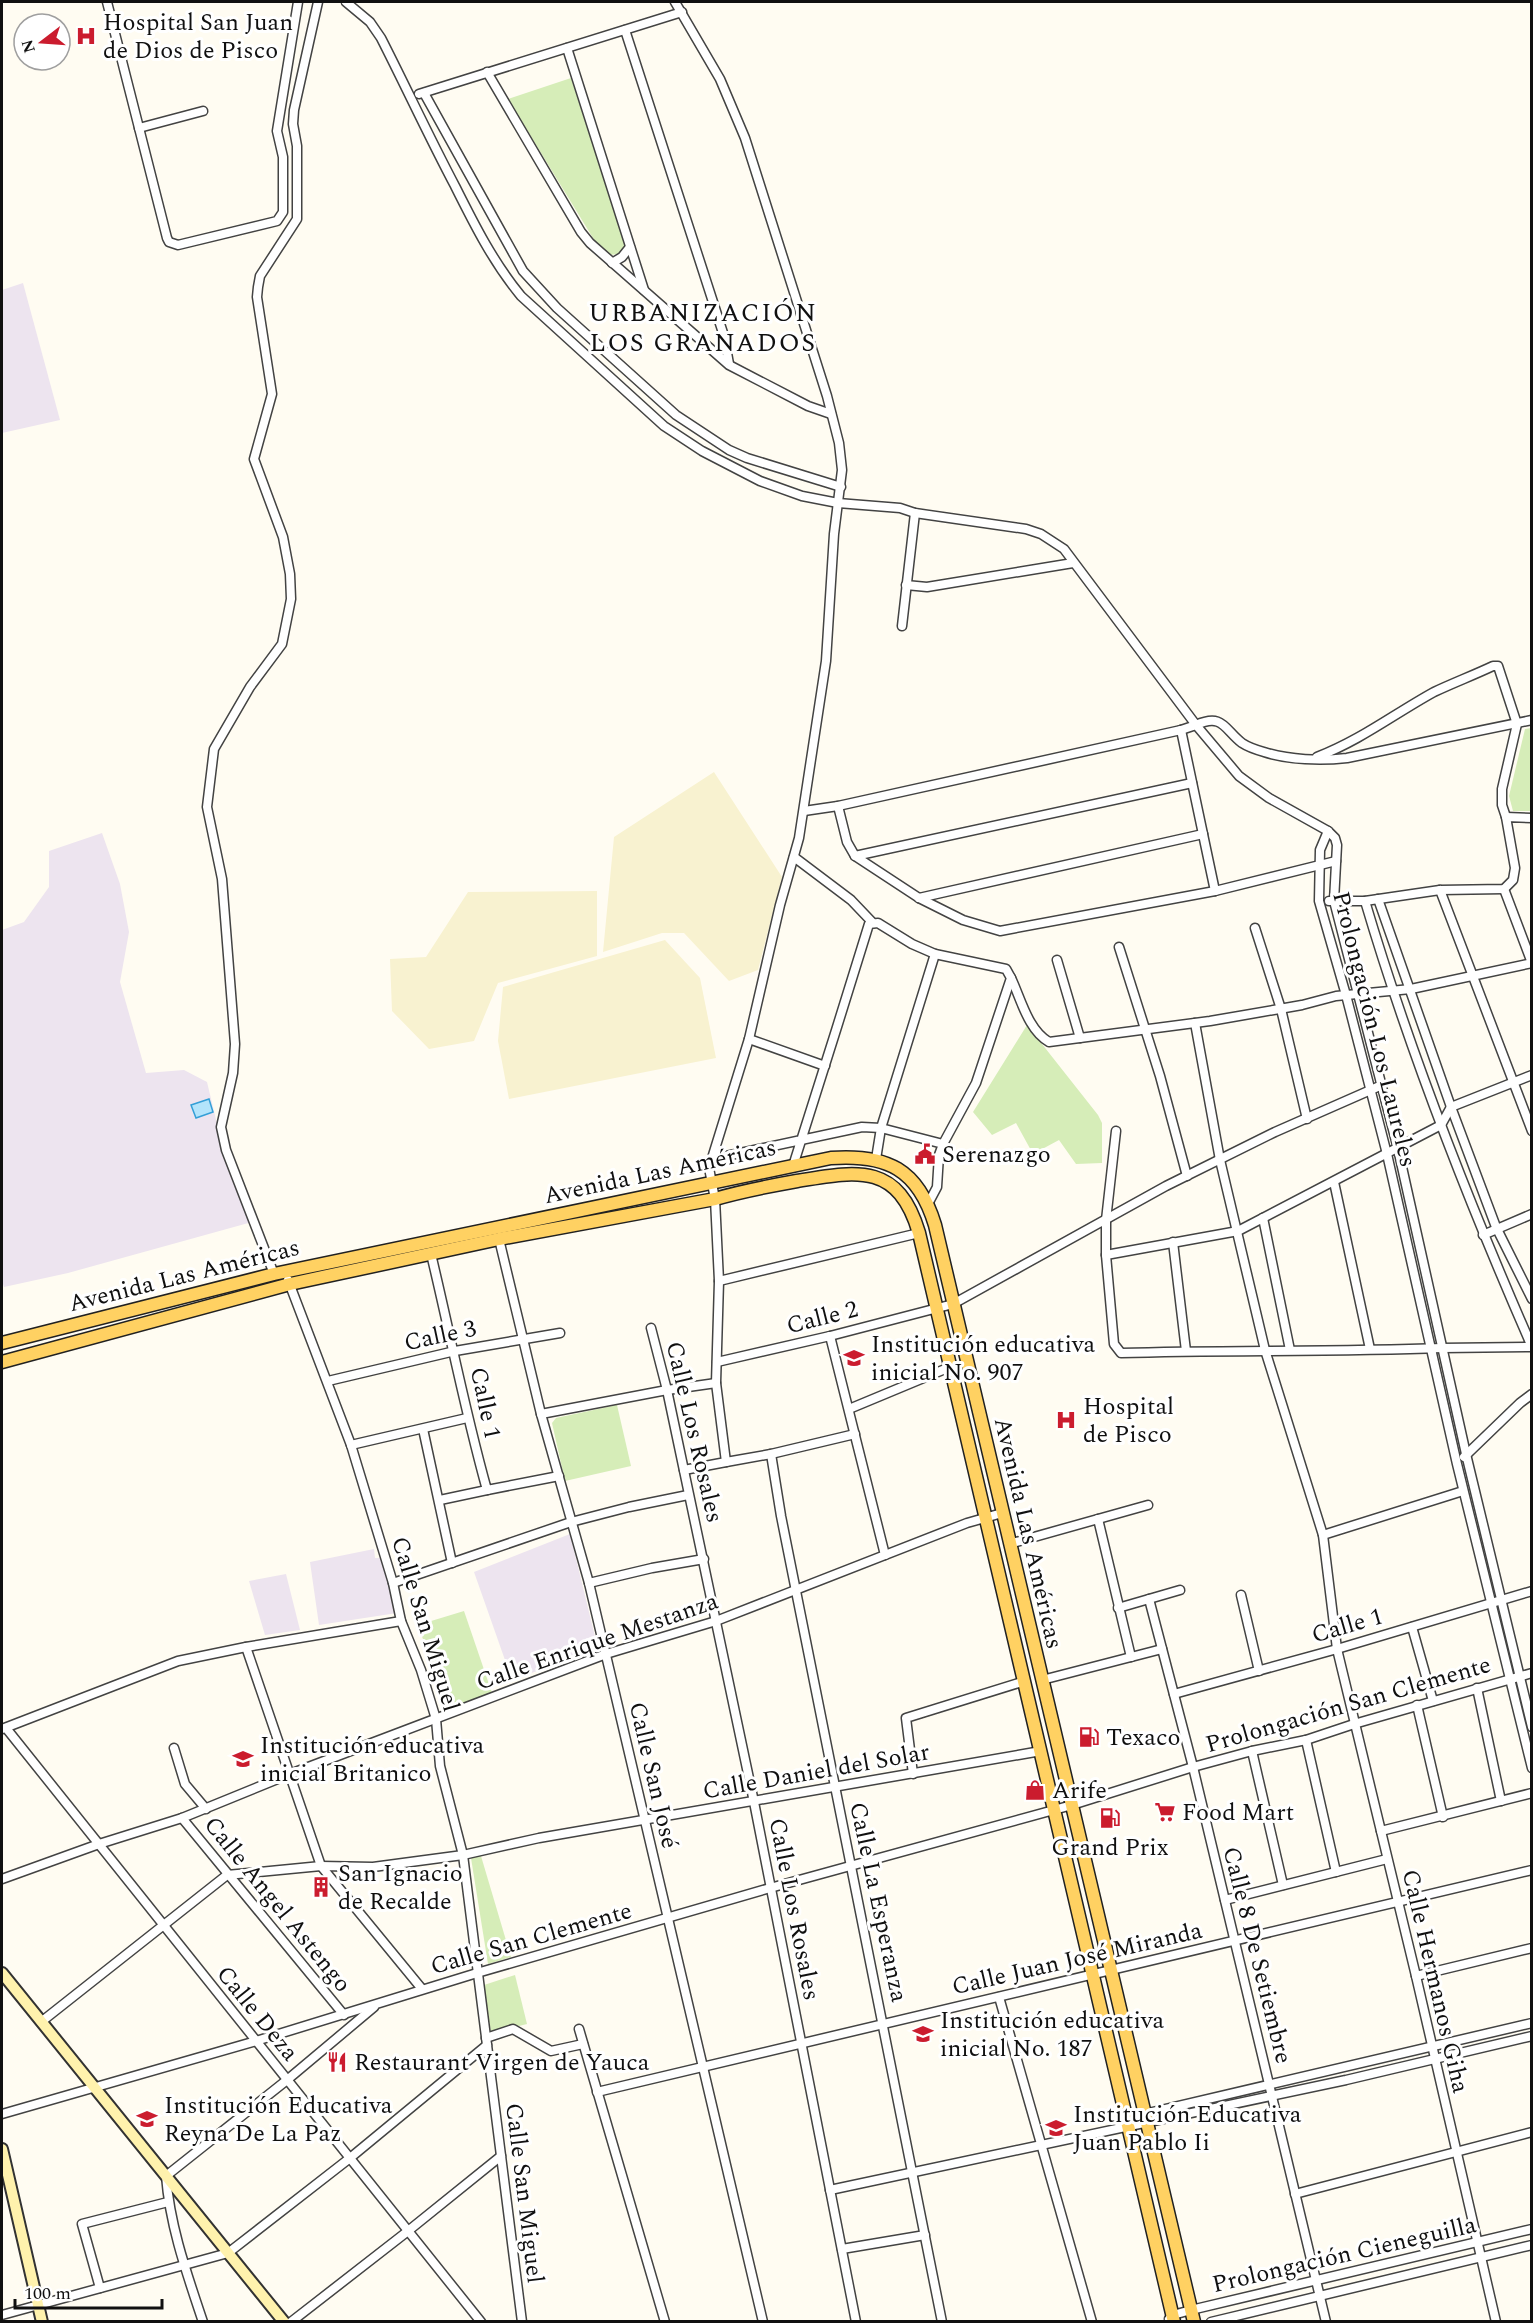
<svg xmlns="http://www.w3.org/2000/svg" width="1533" height="2323" viewBox="0 0 1533 2323" font-family="Spectral,serif">
<rect width="100%" height="100%" fill="#fffcf2"/>
<g fill="#ede4ef">
<polygon points="23,283 60,420 2,433 2,290"/>
<polygon points="102,833 120,884 129,932 120,982 146,1073 184,1070 207,1082 219,1132 252,1222 68,1273 4,1287 2,1281 2,930 24,922 49,887 49,851"/>
<polygon points="570,1534 598,1649 512,1680 474,1572"/>
<polygon points="374,1549 375,1558 384,1558 397,1613 319,1625 310,1562"/>
<polygon points="286,1574 300,1630 265,1635 249,1581"/>
</g>
<g fill="#f8f2d0">
<polygon points="714,772 782,877 758,970 729,981 684,933 662,933 603,952 614,837"/>
<polygon points="597,891 597,956 498,983 474,1041 429,1049 392,1011 390,959 426,957 468,892"/>
<polygon points="665,940 700,978 716,1058 509,1099 498,1041 503,987"/>
</g>
<g fill="#d6edb8">
<polygon points="571,78 624,242 624,249 618,254 610,255 596,243 508,99"/>
<polygon points="1531,728 1531,811 1513,811 1509,796 1525,729"/>
<polygon points="1027,1025 1098,1115 1102,1123 1102,1163 1076,1164 1059,1140 1033,1154 1016,1123 992,1135 973,1112"/>
<polygon points="617,1405 631,1466 565,1481 552,1423 556,1418"/>
<polygon points="464,1611 492,1693 448,1710 418,1625"/>
<polygon points="481,1856 511,1957 488,1964 471,1858"/>
<polygon points="515,1975 527,2024 491,2033 484,1985"/>
</g>
<polygon fill="#b3e4fb" stroke="#349fd7" stroke-width="1.5" points="209,1099 213,1112 196,1118 191,1105"/>
<g fill="none" stroke-linecap="round" stroke-linejoin="round">
<g stroke="#434343" stroke-width="11">
<g id="street">
<polyline points="107,2 167,238 169,242 178,245 277,221 283,212 283,157 277,131 298,2"/>
<path d="M346,2L370,22L381,38C406,87 429,137 455,186C474,224 493,262 521,296L664,426L702,451L760,481L802,496L838,503L900,508L915,513L1026,529L1041,534L1064,549L1196,725C1223,713 1224,729 1242,743C1248,747 1257,750 1264,752C1289,760 1321,761 1347,758L1532,720"/>
<polyline points="675,2 720,79 745,138 827,396 839,443 842,470 834,534 826,661 799,838 780,905 749,1039 709,1168 715,1199 719,1281 716,1383 726,1462 684,1470"/>
<polyline points="625,30 724,336 729,364"/>
<polyline points="567,48 644,290"/>
<polyline points="487,72 581,232 590,243 729,365 808,406 831,414"/>
<polyline points="424,93 523,271 557,308 676,415 729,450 747,458 841,487"/>
<polyline points="419,94 682,12"/>
<polyline points="139,128 203,111"/>
<polyline points="612,263 622,257 630,247"/>
<polyline points="906,585 927,587 1073,563"/>
<polyline points="902,626 915,513"/>
<polyline points="1181,730 1215,891"/>
<path d="M1317,757C1361,740 1394,714 1434,692C1453,683 1474,675 1493,666H1498L1517,724L1502,789V805L1506,817"/>
<polyline points="838,806 847,842 855,856 919,898 963,920 1000,931 1215,891 1336,861"/>
<polyline points="804,811 838,806 1181,730 1196,725 1239,776 1269,798 1328,831 1335,838 1337,845 1334,901 1398,1149 1466,1454 1532,1727"/>
<polyline points="1328,831 1320,850 1319,901 1346,995 1387,1154 1457,1464 1532,1768"/>
<polyline points="855,856 1192,783"/>
<polyline points="794,857 851,900 872,922"/>
<polyline points="1504,889 1532,963"/>
<polyline points="1440,890 1532,1131"/>
<polyline points="919,898 1203,834"/>
<polyline points="1378,899 1451,1107 1496,1227 1532,1299"/>
<polyline points="1329,901 1365,901 1440,890 1504,889 1513,880 1515,868 1506,817 1532,818"/>
<polyline points="1255,928 1281,1009 1307,1119"/>
<polyline points="1119,947 1160,1076 1187,1176"/>
<polyline points="1057,960 1080,1038"/>
<path d="M1011,978C1021,999 1028,1030 1049,1042L1210,1021L1302,1005L1336,996L1411,989L1532,963"/>
<polyline points="1195,1023 1220,1160 1265,1350 1323,1535 1337,1649 1416,1976 1496,2322"/>
<polyline points="749,1039 825,1066"/>
<path d="M1116,1131L1106,1220V1255L1114,1344L1121,1353C1228,1350 1335,1352 1442,1348L1531,1347H1532C1468,1201 1410,1053 1365,901"/>
<path d="M712,1159L862,1127L881,1128L943,1144L976,1083L1011,978L1006,969L935,954L912,944L878,923L869,924C844,1005 819,1085 793,1166"/>
<polyline points="876,1159 881,1128 935,954"/>
<polyline points="1334,1182 1370,1349"/>
<polyline points="928,1204 937,1187 939,1155 943,1144"/>
<polyline points="1263,1218 1290,1350"/>
<polyline points="1483,1235 1532,1214"/>
<polyline points="499,1239 541,1414 589,1583 763,2322"/>
<polyline points="1173,1242 1186,1351"/>
<path d="M431,1254C450,1333 465,1412 487,1490L559,1476"/>
<polyline points="1106,1255 1238,1231 1441,1125 1451,1107 1532,1075"/>
<polyline points="274,1274 226,1150 221,1127 233,1073 235,1044 222,879 207,807 214,749 250,687 282,644 291,599 290,574 283,537 254,459 272,394 257,297 258,287 260,276 297,219 297,146 293,124 294,110 318,2"/>
<polyline points="288,1280 351,1445 393,1583 401,1621 421,1670 436,1719 440,1766 463,1855 522,2322"/>
<polyline points="719,1281 919,1233"/>
<polyline points="651,1328 667,1390 754,1802 856,2322"/>
<polyline points="830,1336 885,1555"/>
<polyline points="717,1362 830,1336 953,1304 1166,1186 1275,1132 1382,1085"/>
<polyline points="328,1381 455,1351 560,1333"/>
<polyline points="849,1409 950,1367"/>
<polyline points="541,1414 667,1390 716,1383"/>
<polyline points="423,1429 452,1563"/>
<polyline points="351,1445 467,1418"/>
<polyline points="771,1454 781,1516 942,2322"/>
<polyline points="1464,1457 1520,1403 1532,1394"/>
<polyline points="726,1462 771,1454 855,1434"/>
<polyline points="440,1500 487,1490"/>
<polyline points="1098,1519 1131,1657"/>
<polyline points="1323,1535 1463,1491"/>
<polyline points="1009,1544 1148,1505"/>
<polyline points="393,1583 571,1522 629,1507 688,1495"/>
<polyline points="589,1583 652,1568 704,1559"/>
<polyline points="1241,1595 1259,1671"/>
<polyline points="1149,1599 1193,1767 1326,2322"/>
<polyline points="1118,1608 1180,1590"/>
<polyline points="1412,1627 1433,1701"/>
<polyline points="246,1647 321,1866 422,1989"/>
<polyline points="1042,1680 1162,1649"/>
<polyline points="1477,1688 1501,1801"/>
<polyline points="1174,1694 1337,1649 1532,1591"/>
<polyline points="1417,1705 1443,1817"/>
<polyline points="6,1728 481,2322"/>
<polyline points="2,1729 178,1661 246,1647 401,1621"/>
<polyline points="1306,1740 1336,1872"/>
<polyline points="174,1748 185,1784 206,1809"/>
<polyline points="1252,1751 1283,1885"/>
<polyline points="913,1774 906,1718 1025,1681"/>
<polyline points="182,1818 344,2015"/>
<polyline points="1381,1831 1532,1793"/>
<polyline points="2,1879 99,1844 182,1818 290,1774 606,1654 716,1621 967,1523 1002,1513"/>
<polyline points="1225,1900 1387,1859"/>
<polyline points="1416,1976 1532,1948"/>
<polyline points="999,1997 1092,2322"/>
<polyline points="41,2022 227,1875 321,1866 373,1867 463,1855 539,1838 1041,1751"/>
<polyline points="579,2029 665,2322"/>
<polyline points="486,2038 513,2029 551,2051 583,2044"/>
<polyline points="597,2092 1532,1870"/>
<polyline points="2,2114 256,2041 477,1973 770,1888 1072,1805 1193,1767 1252,1751 1306,1740 1354,1724 1532,1673"/>
<polyline points="1127,2118 1532,2023"/>
<polyline points="830,2190 1346,2080 1532,2036"/>
<polyline points="1295,2194 1532,2132"/>
<polyline points="842,2249 925,2235"/>
<polyline points="100,2288 82,2224 168,2202"/>
<polyline points="2,2315 228,2253 350,2158 487,2045"/>
<polyline points="1169,2319 1173,2315 1191,2310 1532,2229"/>
<path d="M203,2322C187,2274 170,2227 166,2176L287,2080L374,2007"/>
<polyline points="291,2322 408,2231 501,2156"/>
<polyline points="1211,2322 1532,2245"/>
</g>
</g>
<g stroke="#323232" stroke-width="14">
<g id="secondary">
<polyline points="2,1973 284,2322"/>
<polyline points="2,2149 42,2322"/>
</g>
</g>
<g stroke="#212121" stroke-width="15">
<g id="primary">
<path d="M2,1343L274,1274L831,1158C887,1154 918,1169 935,1225L1194,2322"/>
<path d="M2,1362L290,1284L499,1239L715,1199C742,1191 769,1186 797,1181C857,1171 898,1162 919,1233L1174,2322"/>
</g>
</g>
<use href="#street" stroke="#fff" stroke-width="8"/>
<use href="#secondary" stroke="#fff2ad" stroke-width="10"/>
<use href="#primary" stroke="#ffd162" stroke-width="12"/>
</g>
<defs>
<g id="hospital-bare" transform="scale(1.62)"><path d="M-5-5h3v3.5h4V-5h3V5h-3V1.5h-4V5h-3Z" fill="#cb1c2e" stroke="#fff" stroke-width="2.5" paint-order="stroke"/></g>
<g id="civic-bare" transform="scale(1.62)"><path d="M-.6-6.5H3V-4.5H.6V-3L4-1V1h2V6H-6V1h2V-1L-.6-3ZM-1.2 2.5V6h2.4V2.5Z" fill="#cb1c2e" stroke="#fff" stroke-width="2.5" paint-order="stroke"/></g>
<g id="school-bare" transform="scale(1.62)"><path d="M0-5L7-2L0 1L-7-2ZM-4 1L0 2.5L4 1V4Q0 6-4 4Z" fill="#cb1c2e" stroke="#fff" stroke-width="2.5" paint-order="stroke"/></g>
<g id="fuel-bare" transform="scale(1.62)"><path d="M-5.5-6h7V0h2V4h1.3V-2.5L3-4.5l.8-.8L6-3V5H2.5V1h-1V6h-7ZM-4.2-4.7v3.2H.2V-4.7Z" fill="#cb1c2e" stroke="#fff" stroke-width="2.5" paint-order="stroke"/></g>
<g id="shop-bare" transform="scale(1.62)"><path d="M-5-2.5h2.3a2.7 3.5 0 0 1 5.4 0H5L5.5 6h-11ZM-1.5-2.5h3a1.5 2.3 0 0 0-3 0Z" fill="#cb1c2e" stroke="#fff" stroke-width="2.5" paint-order="stroke"/></g>
<g id="supermarket-bare" transform="scale(1.62)"><path d="M-6-5.5h2.5l.6 2H6L4.5 2H-2.5L-4.4-4H-6ZM-1.5 3.2a1.3 1.3 0 1 0 .1 0ZM3 3.2a1.3 1.3 0 1 0 .1 0Z" fill="#cb1c2e" stroke="#fff" stroke-width="2.5" paint-order="stroke"/></g>
<g id="building-bare" transform="scale(1.62)"><path d="M-4-6H4V6H1V3H-1V6H-4ZM-2.5-4.3h1.7v1.8h-1.7ZM.8-4.3h1.7v1.8H.8ZM-2.5-1h1.7V.8h-1.7ZM.8-1h1.7V.8H.8Z" fill="#cb1c2e" stroke="#fff" stroke-width="2.5" paint-order="stroke"/></g>
<g id="restaurant-bare" transform="scale(1.62)"><path d="M-5-6h1v4h1v-4h1v4h1v-4h1v5L-1.5 .5V6h-2V.5L-5-1ZM5-6V6H3V1.5H1.5Q1.5-4 5-6Z" fill="#cb1c2e" stroke="#fff" stroke-width="2.5" paint-order="stroke"/></g>
</defs>
<g fill-rule="evenodd">
<use href="#hospital-bare" x="86" y="36"/>
<use href="#civic-bare" x="925" y="1154"/>
<use href="#school-bare" x="854" y="1358"/>
<use href="#hospital-bare" x="1066" y="1420"/>
<use href="#fuel-bare" x="1089" y="1737"/>
<use href="#school-bare" x="243" y="1759"/>
<use href="#shop-bare" x="1035" y="1790"/>
<use href="#supermarket-bare" x="1165" y="1812"/>
<use href="#fuel-bare" x="1110" y="1818"/>
<use href="#building-bare" x="321" y="1887"/>
<use href="#school-bare" x="923" y="2034"/>
<use href="#restaurant-bare" x="337" y="2062"/>
<use href="#school-bare" x="147" y="2119"/>
<use href="#school-bare" x="1056" y="2128"/>
</g>
<g text-anchor="middle" stroke-width="6" stroke-linejoin="round" paint-order="stroke">
<g font-size="24" fill="#101010" stroke="#fff" text-anchor="start">
<text x="103" y="30">Hospital San Juan<tspan x="103" dy="28">de Dios de Pisco</tspan></text>
<text x="942" y="1162">Serenazgo</text>
<text x="871" y="1352">Institución educativa<tspan x="871" dy="28">inicial No. 907</tspan></text>
<text x="1083" y="1414">Hospital<tspan x="1083" dy="28">de Pisco</tspan></text>
<text x="1106" y="1745">Texaco</text>
<text x="260" y="1753">Institución educativa<tspan x="260" dy="28">inicial Britanico</tspan></text>
<text x="1052" y="1798">Arife</text>
<text x="1182" y="1820">Food Mart</text>
<text x="1110" y="1855" text-anchor="middle">Grand Prix</text>
<text x="338" y="1881">San Ignacio<tspan x="338" dy="28">de Recalde</tspan></text>
<text x="940" y="2028">Institución educativa<tspan x="940" dy="28">inicial No. 187</tspan></text>
<text x="354" y="2070">Restaurant Virgen de Yauca</text>
<text x="164" y="2113">Institución Educativa<tspan x="164" dy="28">Reyna De La Paz</tspan></text>
<text x="1073" y="2122">Institución Educativa<tspan x="1073" dy="28">Juan Pablo Ii</tspan></text>
</g>
<g font-size="24" fill="#101010" stroke="#fff">
<text transform="translate(1375 1029) rotate(76)" y="8">Prolongación Los Laureles</text>
<text transform="translate(660 1171) rotate(-12)" y="8">Avenida Las Américas</text>
<text transform="translate(184 1275) rotate(-14)" y="8">Avenida Las Américas</text>
<text transform="translate(822 1317) rotate(-14)" y="8">Calle 2</text>
<text transform="translate(440 1335) rotate(-12)" y="8">Calle 3</text>
<text transform="translate(486 1403) rotate(78)" y="8">Calle 1</text>
<text transform="translate(695 1432) rotate(77)" y="8">Calle Los Rosales</text>
<text transform="translate(1029 1533) rotate(77)" y="8">Avenida Las Américas</text>
<text transform="translate(426 1624) rotate(73)" y="8">Calle San Miguel</text>
<text transform="translate(1347 1625) rotate(-16)" y="8">Calle 1</text>
<text transform="translate(597 1641) rotate(-19)" y="8">Calle Enrique Mestanza</text>
<text transform="translate(1348 1704) rotate(-16)" y="8">Prolongación San Clemente</text>
<text transform="translate(816 1771) rotate(-10)" y="8">Calle Daniel del Solar</text>
<text transform="translate(654 1775) rotate(77)" y="8">Calle San José</text>
<text transform="translate(879 1902) rotate(78)" y="8">Calle La Esperanza</text>
<text transform="translate(278 1904) rotate(51)" y="8">Calle Angel Astengo</text>
<text transform="translate(795 1909) rotate(79)" y="8">Calle Los Rosales</text>
<text transform="translate(531 1938) rotate(-16)" y="8">Calle San Clemente</text>
<text transform="translate(1258 1955) rotate(76)" y="8">Calle 8 De Setiembre</text>
<text transform="translate(1077 1958) rotate(-13)" y="8">Calle Juan José Miranda</text>
<text transform="translate(1436 1981) rotate(77)" y="8">Calle Hermanos Giha</text>
<text transform="translate(258 2013) rotate(51)" y="8">Calle Deza</text>
<text transform="translate(525 2193) rotate(83)" y="8">Calle San Miguel</text>
<text transform="translate(1344 2254) rotate(-13)" y="8">Prolongación Cieneguilla</text>
</g>
<g font-size="26" letter-spacing="1.5" fill="#101010" stroke="#fff">
<text x="703" y="321">URBANIZACIÓN<tspan x="703" dy="30">LOS GRANADOS</tspan></text>
</g>
</g>
<rect width="1533" height="2323" fill="none" stroke="#101010" stroke-width="6"/>
<g transform="translate(42 42) rotate(253)"><circle r="28" fill="#ffffff" stroke="#9f9f9f" stroke-width="1.5"/>
<path d="M0-4.5L10 22L0 15L-10 22Z" fill="#cb1c2e"/>
<text y="-9" font-size="16" font-weight="bold" text-anchor="middle" fill="#101010">N</text>
</g>
<path d="M15 2299v9h147v-9" fill="none" stroke="#101010" stroke-width="3"/>
<text x="24" y="2299" font-size="18" fill="#101010" stroke="#ffffff" stroke-width="4.5" paint-order="stroke">100 m</text>
</svg>
